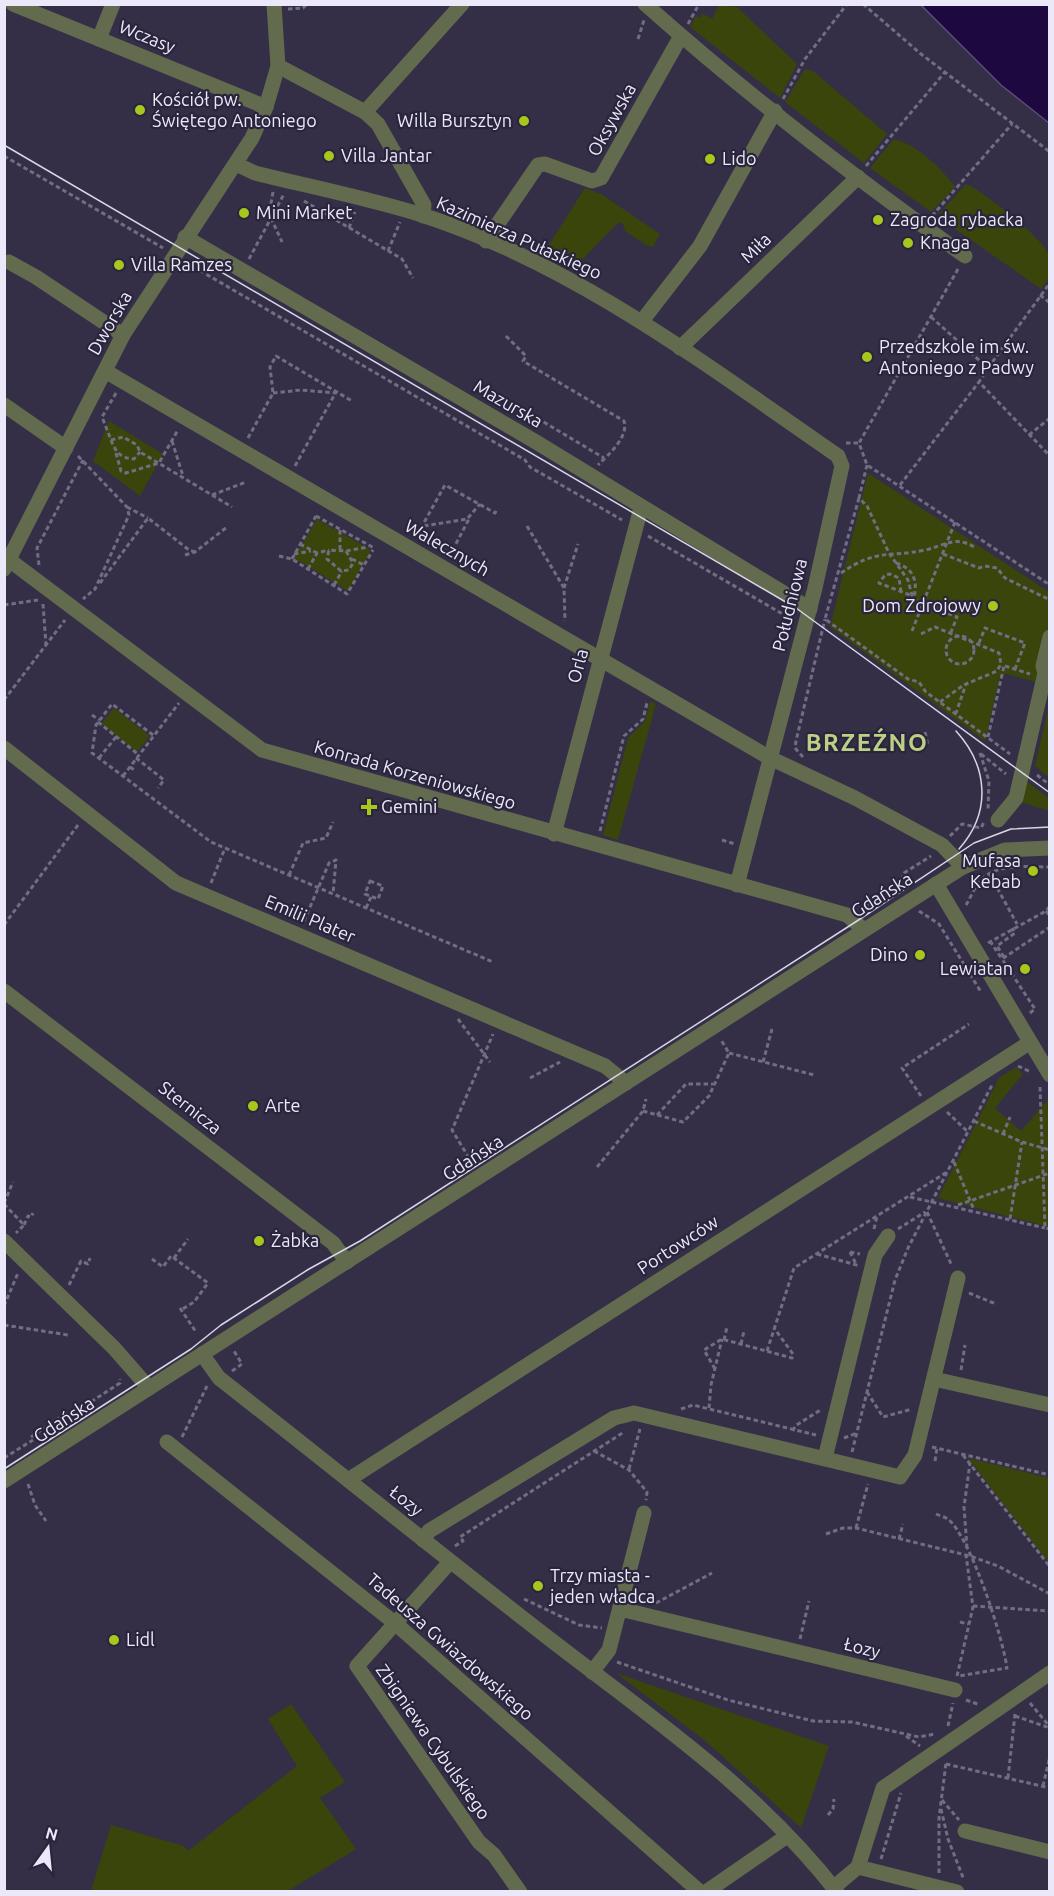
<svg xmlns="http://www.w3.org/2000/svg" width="1054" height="1896" viewBox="0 0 1054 1896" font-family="Ubuntu,sans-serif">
<rect width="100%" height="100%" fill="#342f47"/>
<g fill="#39450a">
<polygon points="719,5 737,7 797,64 780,98 690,27 696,16 700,18 702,13 712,19"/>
<polygon points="805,69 813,71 887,134 864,163 785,102"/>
<path d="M893,140C913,140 944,171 955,187L931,212L870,168Z"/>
<path d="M966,184C983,191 1043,238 1049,255C1051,261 1050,271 1049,278L1041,289L937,216Z"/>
<polygon points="585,188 601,194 660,234 653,247 646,245 625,231 623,224 619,222 575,267 543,254"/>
<polygon points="109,421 163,454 140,496 93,461"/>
<polygon points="868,473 1049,592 1049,621 1036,682 1007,674 1000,676 985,741 830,627"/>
<polygon points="317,519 371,550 348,591 294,558"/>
<polygon points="650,701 656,704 618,840 603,835 628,738 645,721"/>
<polygon points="1049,705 1049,778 1035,766"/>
<polygon points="114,708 150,736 137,752 101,724"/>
<polygon points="1026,781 1049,798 1049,811 1021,802"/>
<polygon points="1016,1067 1023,1074 995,1108 1021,1131 1049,1098 1049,1227 938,1198 999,1078"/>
<polygon points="968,1458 1049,1478 1049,1563"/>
<polygon points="616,1673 829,1746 801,1828 708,1743"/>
<polygon points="291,1704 345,1782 320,1798 356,1849 288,1891 91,1891 111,1825 184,1846 188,1851 297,1766 268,1719"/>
</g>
<polygon fill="#1d0840" stroke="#5b4c78" stroke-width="1.5" points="921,5 1049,5 1049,123 1001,85"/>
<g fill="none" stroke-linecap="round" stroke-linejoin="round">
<g stroke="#716d82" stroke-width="3" stroke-dasharray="4.5 3" stroke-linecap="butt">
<polyline points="863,4 921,54 1050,152"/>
<polyline points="288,9 303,8 307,4"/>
<polyline points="688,24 699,4"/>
<polyline points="638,39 644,20"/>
<polyline points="783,99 805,59 847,4"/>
<polyline points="4,156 163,248"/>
<polyline points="866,166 945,72"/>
<polyline points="273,192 270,209 273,213"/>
<polyline points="304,201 402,259 413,278"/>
<polyline points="932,216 1012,124"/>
<polyline points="271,218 282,242"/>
<polyline points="349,228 355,212"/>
<polyline points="388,251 400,222"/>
<polyline points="249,259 284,194"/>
<polyline points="187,263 525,460 530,467 622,520"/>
<polyline points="958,269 859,443 867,465 1050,585"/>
<polyline points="1040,295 1050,303"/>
<polyline points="931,317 988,368 979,382 1050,456"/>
<path d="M506,336L526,356L523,361L624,421C629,437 608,455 598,465"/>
<polyline points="988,368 1050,283"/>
<polyline points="116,393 102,417 111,440 123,437 137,445 140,452 232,507"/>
<polyline points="273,393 301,390 336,393"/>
<polyline points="505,399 604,458"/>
<polyline points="1029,435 1050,418"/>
<polyline points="248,438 273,393 270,367 276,356 352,401"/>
<path d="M111,440C116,453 121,458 134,459L140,452"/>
<polyline points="172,441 183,476"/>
<polyline points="846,443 859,443"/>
<polyline points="116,453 121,471 126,473 159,463 178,430"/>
<polyline points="78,456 127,507 129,515 95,589 83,599"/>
<polyline points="867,465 859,498 867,506 889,553 908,580 913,599 957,617 951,632"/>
<polyline points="295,466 336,392"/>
<polyline points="900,485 979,382"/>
<polyline points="212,495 246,482"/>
<polyline points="859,498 825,619 908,679 919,682 926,692 1010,754"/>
<polyline points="127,507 148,518"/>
<polyline points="316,516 374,548"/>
<polyline points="424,526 467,519 480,504"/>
<polyline points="527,526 564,588 565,621"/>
<polyline points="340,530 340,549"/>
<polyline points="417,535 445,485 495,513 497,509"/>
<polyline points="648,536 793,620"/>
<polyline points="300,544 317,553"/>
<polyline points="346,551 353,563 349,570 341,571 327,559 329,550 346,551 368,547"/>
<polyline points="294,554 311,551"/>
<polyline points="943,554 979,568 985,566 997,568 1005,578 1050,600"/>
<polyline points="185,555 195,552 227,527"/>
<polyline points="279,556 292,559 347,594 373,550"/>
<polyline points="449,557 470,517"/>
<polyline points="292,559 316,516"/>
<polyline points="352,559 364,565"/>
<path d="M896,563C913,568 918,580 914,597"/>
<polyline points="39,565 37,548 83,460"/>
<polyline points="308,569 317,553 329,550"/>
<path d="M841,573C878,548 886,558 925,550C944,546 955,535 974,547"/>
<polyline points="100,583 148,518 189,550 195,552"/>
<polyline points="334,585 342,571"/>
<polyline points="564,588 578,544"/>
<polyline points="901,592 899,578 890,574 885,575 879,583 910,595"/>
<polyline points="43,604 46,645"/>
<polyline points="4,605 38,600"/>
<polyline points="912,631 955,522"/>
<polyline points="921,634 935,627 999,653 1001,664 997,671 966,684 956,713"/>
<circle cx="960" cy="650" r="14"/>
<polyline points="979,643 985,628 1025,643 1015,669"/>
<polyline points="1005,666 1030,674"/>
<polyline points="4,700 65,620"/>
<polyline points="940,702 965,684"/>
<polyline points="92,715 99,720"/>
<polyline points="98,722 139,755"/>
<polyline points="925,732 928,746"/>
<polyline points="153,735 112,704 96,725 92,753 211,842 493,962"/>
<polyline points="988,737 1004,666"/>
<polyline points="980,753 989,781 988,810"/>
<polyline points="981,754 1006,774"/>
<polyline points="803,757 795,748 796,741 825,619"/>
<polyline points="99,758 116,737"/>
<polyline points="136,758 164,780 158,788"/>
<polyline points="130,767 136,771"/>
<polyline points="1037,775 1050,785"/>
<polyline points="123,776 179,703"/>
<polyline points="600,831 624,736 643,719 647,703"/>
<polyline points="950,836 962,824 981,828 984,822"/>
<polyline points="722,840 735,844"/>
<polyline points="289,875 303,843 326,838 333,822"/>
<polyline points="990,875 1017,924"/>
<polygon points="370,881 383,886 378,899 365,894"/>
<polyline points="211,883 225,848"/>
<path d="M966,905C971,897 975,886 981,880C997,863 1028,867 1050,867"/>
<polyline points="859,907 864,908 900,884 904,873 931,856"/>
<polyline points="366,908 371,897"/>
<polyline points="919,911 939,924 981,992"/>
<polyline points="1046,911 1050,916"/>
<polyline points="304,921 329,863 336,860 333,894"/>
<polyline points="4,925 78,825"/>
<polyline points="990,941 1002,959"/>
<polyline points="988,943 1046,911 1050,906"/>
<polyline points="1004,957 997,946 1015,933 1012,928"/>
<polyline points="1030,1013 1035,1009 1002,959 1050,927"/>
<polyline points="458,1019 490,1062"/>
<polyline points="729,1053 814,1075"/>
<polyline points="763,1062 772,1029"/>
<polyline points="1018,1066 1031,1072"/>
<polyline points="530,1078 560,1062"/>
<polyline points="1040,1087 1045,1228 1050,1229"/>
<polyline points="921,1096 902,1068 969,1024"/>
<polyline points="643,1111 683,1122 709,1096 729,1053 721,1040"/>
<polyline points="947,1112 968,1132"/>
<polyline points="657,1115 686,1084 713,1084"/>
<polyline points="974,1121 1022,1142 1050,1150"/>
<polyline points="1003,1134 1010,1117"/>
<polyline points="469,1158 452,1130 493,1034"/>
<polyline points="954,1162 974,1210"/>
<polyline points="597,1167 643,1111 646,1099"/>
<polyline points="910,1197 1045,1228"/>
<polyline points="4,1203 13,1182"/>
<polyline points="4,1204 24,1225 16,1233"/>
<polyline points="958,1205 1050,1173"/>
<polyline points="927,1212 952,1266"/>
<polyline points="1010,1219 1022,1142"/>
<polyline points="24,1225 28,1216 31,1217 33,1213"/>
<polyline points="874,1229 877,1216"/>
<polyline points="898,1229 925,1212"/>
<polyline points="850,1252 860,1254"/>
<polyline points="850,1252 856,1264"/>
<polyline points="817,1254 860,1266"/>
<polyline points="174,1258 188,1239"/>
<polyline points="152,1259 163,1267 171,1256 208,1283 194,1302 181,1310"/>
<polyline points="69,1285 81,1261 88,1264 90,1258"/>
<polyline points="969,1293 996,1304"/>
<polyline points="4,1306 18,1273"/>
<polyline points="180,1308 196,1332"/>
<polyline points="4,1325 68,1335"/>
<polyline points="724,1340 727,1327"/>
<polyline points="741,1344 744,1331"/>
<polyline points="767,1351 794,1268 947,1172"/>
<polyline points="715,1369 704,1350 722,1339 792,1358 793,1354 774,1328"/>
<polyline points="961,1370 965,1345"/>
<polyline points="232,1371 242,1364 234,1351"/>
<polyline points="867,1392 883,1417 912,1409"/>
<polyline points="709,1408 711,1385 722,1339"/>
<polyline points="681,1409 693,1405 816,1435"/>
<polyline points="66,1418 120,1383 120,1379"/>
<polyline points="793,1431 795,1426 822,1409"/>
<polyline points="31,1437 64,1415"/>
<polyline points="182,1437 207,1386"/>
<polyline points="844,1438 857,1433"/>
<polyline points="932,1447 1050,1475"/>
<polyline points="594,1451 629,1470 647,1492 646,1500"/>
<polyline points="852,1452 895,1280 908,1248 992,1085"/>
<polyline points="963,1455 1050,1567"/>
<polyline points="4,1458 33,1440"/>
<polyline points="935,1461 937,1448"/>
<polyline points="629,1469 640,1429"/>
<polyline points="28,1484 35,1505 46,1521"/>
<path d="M936,1514C940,1516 945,1517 948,1519C971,1538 1003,1638 1007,1668L959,1676"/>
<polyline points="856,1528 868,1484"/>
<polyline points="826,1534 843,1528 856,1528 970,1556 998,1566 1050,1594"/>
<polyline points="899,1539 903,1524"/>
<polyline points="455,1546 463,1541 460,1537 624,1432"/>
<polyline points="967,1548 964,1507 970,1463"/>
<polyline points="524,1599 579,1625 602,1628"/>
<polyline points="656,1603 712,1573"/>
<polyline points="973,1606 1050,1611"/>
<polyline points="960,1622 968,1624"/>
<polyline points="800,1639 809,1601"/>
<polyline points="617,1662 728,1700 813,1721 852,1722 919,1737 935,1734"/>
<polyline points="957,1676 973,1607 966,1555"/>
<polyline points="966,1700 980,1705"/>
<polyline points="1030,1703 1050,1727"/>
<polyline points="1015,1716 1050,1728"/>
<polyline points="948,1726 953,1703"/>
<polyline points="906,1736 920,1746"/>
<polyline points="946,1764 1050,1788"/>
<polyline points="1008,1778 1015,1714"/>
<polyline points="1043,1786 1050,1756"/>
<polyline points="942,1800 959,1820"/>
<polyline points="941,1809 948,1839 964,1880"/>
<polyline points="828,1815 833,1809 834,1799"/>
<polyline points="881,1859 901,1793"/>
<polyline points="939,1873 939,1818 946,1763"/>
</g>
<g stroke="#636b4e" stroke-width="15">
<polyline points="13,4 266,107"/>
<path d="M645,4C746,94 855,178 965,256"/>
<polyline points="99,39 113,4"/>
<polyline points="278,66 365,112 378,124 424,205 423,216"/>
<polyline points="365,112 462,4"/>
<path d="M236,164L255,173C311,187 368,198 422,215C576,265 706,365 838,456L842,466L815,588L737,885"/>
<polyline points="185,237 536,442 810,609"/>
<polyline points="486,241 538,165 545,164 592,181 601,178 681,36"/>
<polyline points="9,262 36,277 123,335"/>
<polyline points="642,321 700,246 775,111"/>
<polyline points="680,348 858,177"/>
<polyline points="105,371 770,758 855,798 942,845 963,867"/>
<polyline points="4,405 66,448"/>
<polyline points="4,556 262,750 847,915 864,930"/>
<polyline points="4,569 123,335 252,138 266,107 278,66 274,4"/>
<polyline points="4,748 176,883 605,1066 626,1083"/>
<polyline points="998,820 1016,798 1045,673 1043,666 1050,637"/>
<polyline points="554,834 641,508"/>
<polyline points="936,884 1050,1075"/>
<polyline points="4,991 333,1243 347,1262"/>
<polyline points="4,1241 114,1348 149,1388"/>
<path d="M202,1354L219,1378C330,1465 440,1554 551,1640C652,1718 758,1790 837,1892"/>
<polyline points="934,1379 1050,1405"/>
<polyline points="167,1442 396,1624 700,1892"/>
<polyline points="825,1458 875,1255 888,1236"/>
<polyline points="348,1480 1029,1043"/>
<polyline points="4,1481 963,867 1005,850 1050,848"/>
<polyline points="423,1540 429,1531 614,1418 634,1413 900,1477 915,1455 958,1278"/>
<polyline points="450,1562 357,1666 479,1842 494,1855 520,1892"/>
<polyline points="620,1609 955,1690"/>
<polyline points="592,1672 609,1650 644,1513"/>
<polyline points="965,1831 1050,1852"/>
<polyline points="858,1867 883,1788 1050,1673"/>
<polyline points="858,1867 957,1892"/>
<polyline points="834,1887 858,1867"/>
<polyline points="706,1892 787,1836"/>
</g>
<g stroke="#d8d6e7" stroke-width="1.5">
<polyline points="4,145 796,608 1050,793"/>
<path d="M956,731C988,766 992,812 959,849"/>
<polyline points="4,1469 191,1349 221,1325 309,1269 360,1241 857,921 974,843 1011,829 1050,827"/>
</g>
</g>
<g fill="#a8c71c" stroke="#2a253d" stroke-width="2">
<circle cx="140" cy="110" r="6"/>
<circle cx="524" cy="121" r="6"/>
<circle cx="329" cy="156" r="6"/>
<circle cx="710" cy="159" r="6"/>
<circle cx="244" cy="213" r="6"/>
<circle cx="878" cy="220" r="6"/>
<circle cx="908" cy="243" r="6"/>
<circle cx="119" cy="265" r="6"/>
<circle cx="867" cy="357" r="6"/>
<circle cx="993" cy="606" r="6"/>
<path d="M366 798h6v6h6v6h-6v6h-6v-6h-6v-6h6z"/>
<circle cx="1033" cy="871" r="6"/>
<circle cx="920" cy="955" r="6"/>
<circle cx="1025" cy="969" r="6"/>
<circle cx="253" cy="1106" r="6"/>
<circle cx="259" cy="1241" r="6"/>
<circle cx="538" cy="1586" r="6"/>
<circle cx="114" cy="1640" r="6"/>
</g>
<g text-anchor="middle" stroke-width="4.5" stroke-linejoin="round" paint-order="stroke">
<g font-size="18" fill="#ebe9f9" stroke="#2a253d">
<text transform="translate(147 37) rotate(22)" y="6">Wczasy</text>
<text transform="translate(612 120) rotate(-61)" y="6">Oksywska</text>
<text transform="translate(519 238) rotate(24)" y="6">Kazimierza Pułaskiego</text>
<text transform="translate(756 248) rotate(-44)" y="6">Miła</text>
<text transform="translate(110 323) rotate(-60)" y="6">Dworska</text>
<text transform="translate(508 404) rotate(30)" y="6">Mazurska</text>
<text transform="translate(447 548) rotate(30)" y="6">Walecznych</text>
<text transform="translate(790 605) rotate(-76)" y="6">Południowa</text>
<text transform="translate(578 666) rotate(-75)" y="6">Orla</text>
<text transform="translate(415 775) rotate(16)" y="6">Konrada Korzeniowskiego</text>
<text transform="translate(882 895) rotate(-32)" y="6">Gdańska</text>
<text transform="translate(310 919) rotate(23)" y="6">Emilii Plater</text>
<text transform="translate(190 1108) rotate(38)" y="6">Sternicza</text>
<text transform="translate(473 1158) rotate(-33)" y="6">Gdańska</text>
<text transform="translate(678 1245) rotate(-33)" y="6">Portowców</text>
<text transform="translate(64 1420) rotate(-33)" y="6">Gdańska</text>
<text transform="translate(406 1501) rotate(39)" y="6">Łozy</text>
<text transform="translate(450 1647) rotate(41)" y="6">Tadeusza Gwiazdowskiego</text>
<text transform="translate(862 1648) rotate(14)" y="6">Łozy</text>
<text transform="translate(433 1742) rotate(55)" y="6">Zbigniewa Cybulskiego</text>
</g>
<g font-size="18" fill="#ebe9f9" stroke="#2a253d" text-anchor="start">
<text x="152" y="106">Kościół pw.<tspan x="152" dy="21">Świętego Antoniego</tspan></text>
<text x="512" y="127" text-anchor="end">Willa Bursztyn</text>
<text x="341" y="162">Villa Jantar</text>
<text x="722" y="165">Lido</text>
<text x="256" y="219">Mini Market</text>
<text x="890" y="226">Zagroda rybacka</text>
<text x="920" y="249">Knaga</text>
<text x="131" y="271">Villa Ramzes</text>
<text x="879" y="353">Przedszkole im św.<tspan x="879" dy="21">Antoniego z Padwy</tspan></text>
<text x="981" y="612" text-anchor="end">Dom Zdrojowy</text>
<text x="381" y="813">Gemini</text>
<text x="1021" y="867" text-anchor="end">Mufasa<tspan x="1021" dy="21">Kebab</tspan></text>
<text x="908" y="961" text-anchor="end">Dino</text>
<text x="1013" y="975" text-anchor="end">Lewiatan</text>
<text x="265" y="1112">Arte</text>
<text x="271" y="1247">Żabka</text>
<text x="550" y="1582">Trzy miasta -<tspan x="550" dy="21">jeden władca</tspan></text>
<text x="126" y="1646">Lidl</text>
</g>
<g font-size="24" font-weight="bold" letter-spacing="1.5" fill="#bcd085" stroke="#2a253d">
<text x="867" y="751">BRZEŹNO</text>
</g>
</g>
<rect width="1054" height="1896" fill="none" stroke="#ebe9f9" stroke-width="12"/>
<g transform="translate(48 1848) rotate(15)" stroke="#2a253d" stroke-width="4.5" paint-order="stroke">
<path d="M0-4.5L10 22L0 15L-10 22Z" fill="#ebe9f9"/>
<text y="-9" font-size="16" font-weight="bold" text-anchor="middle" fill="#ebe9f9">N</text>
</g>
</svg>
